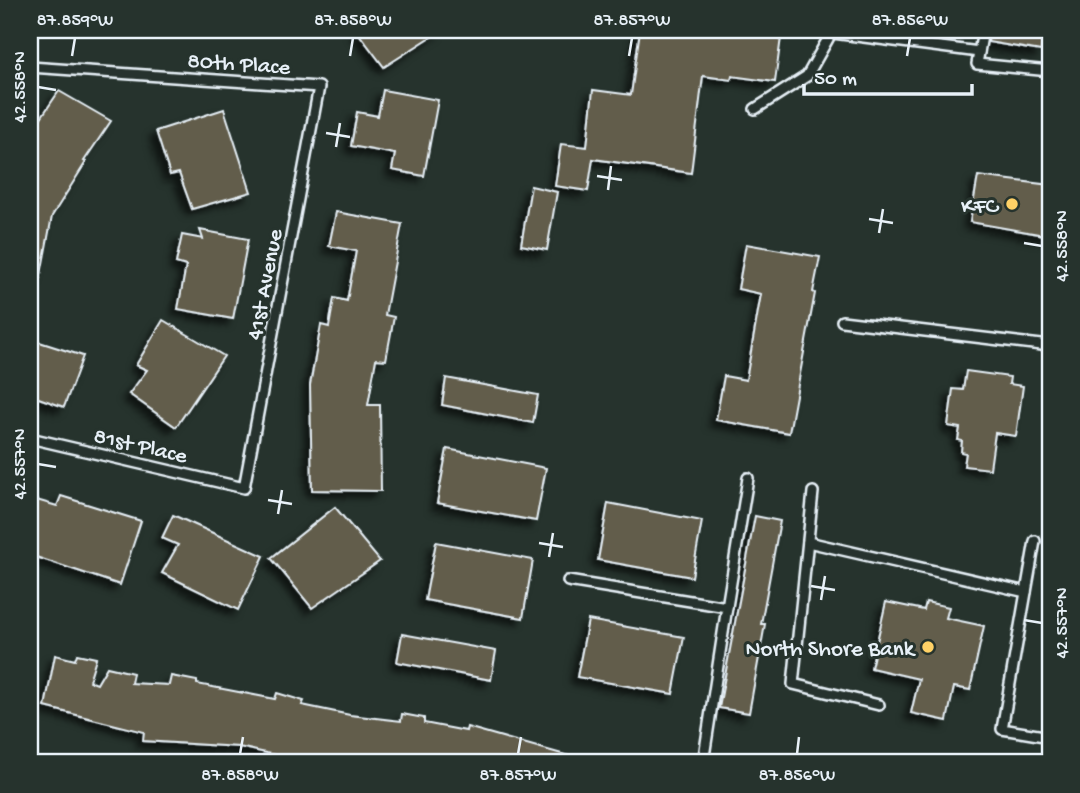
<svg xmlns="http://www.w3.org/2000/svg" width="1080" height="793" viewBox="0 0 1080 793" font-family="'Gochi Hand',sans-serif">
<defs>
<filter id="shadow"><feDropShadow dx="-6" dy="6" stdDeviation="3.5" flood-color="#0009"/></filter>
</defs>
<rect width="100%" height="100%" fill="#26332d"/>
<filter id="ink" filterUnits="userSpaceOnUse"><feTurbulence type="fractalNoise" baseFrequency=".0143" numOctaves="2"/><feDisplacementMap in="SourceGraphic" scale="14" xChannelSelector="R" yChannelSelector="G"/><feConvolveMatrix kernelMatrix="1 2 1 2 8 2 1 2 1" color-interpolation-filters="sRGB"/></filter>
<g filter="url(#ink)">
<g fill="#625d4b" stroke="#e8f1f8" stroke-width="2" filter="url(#shadow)">
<polygon points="356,30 442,30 384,67"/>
<polygon points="640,30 782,30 775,82 732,76 731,80 703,76 691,173 593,159 588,191 555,186 561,144 587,147 593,90 631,95"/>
<polygon points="990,30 1038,30 1040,35 1043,37 1041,51 988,42"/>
<polygon points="383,90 438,100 424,176 392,170 395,154 351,146 357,112 378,116"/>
<polygon points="59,91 111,121 84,161 86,162 52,216 39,285 30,284 30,134"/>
<polygon points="224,109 251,192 192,209 179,173 170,175 156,131"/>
<polygon points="978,176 1050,185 1050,236 970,222"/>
<polygon points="531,186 557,192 547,250 521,245"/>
<polygon points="336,212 402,224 385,315 394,317 386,360 376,359 368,405 380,405 381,491 312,490 310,385 321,325 329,327 334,298 347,301 356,251 329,246"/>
<polygon points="200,230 248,239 233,319 178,309 186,266 176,263 182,235 203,239"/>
<polygon points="746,244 820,257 813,292 815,293 789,433 716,420 724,376 746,380 761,294 738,289"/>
<polygon points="163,320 224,356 176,427 129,394 147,370 136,365"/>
<polygon points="30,339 83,356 64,407 30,395"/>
<polygon points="966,371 1010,377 1009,384 1023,386 1016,436 995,433 990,469 964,466 966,453 961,452 962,441 958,440 960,428 948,426 953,389 963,390"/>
<polygon points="446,378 538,395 533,423 442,405"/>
<polygon points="447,449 546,468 536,521 437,503"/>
<polygon points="61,496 141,521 120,585 30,555 30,498 57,506"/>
<polygon points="608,503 702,521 692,577 598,560"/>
<polygon points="335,507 380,561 312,608 271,558"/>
<polygon points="173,515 264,556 238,610 162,573 178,545 162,538"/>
<polygon points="755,516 780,521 761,624 765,624 749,713 719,708"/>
<polygon points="436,542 533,560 523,618 425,600"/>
<polygon points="886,602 924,610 926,602 949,607 946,618 984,626 970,690 954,687 947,721 911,713 919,679 871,668"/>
<polygon points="588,620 684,637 673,694 577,677"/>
<polygon points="402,634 496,651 491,680 397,662"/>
<polygon points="77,654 96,658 89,681 97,684 107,667 133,673 131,683 169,685 171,676 197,681 197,684 275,699 277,693 304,701 302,705 350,715 401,721 402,714 424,718 424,723 466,731 467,727 576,758 575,763 311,763 239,747 143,741 144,732 45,707 55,655 75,660"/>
</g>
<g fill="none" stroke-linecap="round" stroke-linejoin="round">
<g stroke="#e8f1f8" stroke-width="14">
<g id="service">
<polyline points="983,30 977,64 1050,71"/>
<polyline points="1045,30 1050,31"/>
<polyline points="833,33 979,52"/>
<polyline points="30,67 319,87 244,488 30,438"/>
<polyline points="755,109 807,76 833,30"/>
<polyline points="842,321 1050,346"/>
<polyline points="813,492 793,684 879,705"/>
<polyline points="1035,541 1002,729 1050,737"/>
<polyline points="808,542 1026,592"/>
<polyline points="568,581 727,607 703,763"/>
<polyline points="727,607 748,478"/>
</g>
</g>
<use href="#service" stroke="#26332d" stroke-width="9"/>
</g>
</g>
<path fill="none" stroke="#e8f1f8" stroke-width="2.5" d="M72,56L75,38M350,56L353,38M629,56L632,38M907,56L910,38M38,87L56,90M326,133L350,137M336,147L340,123M597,176L622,180M608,190L611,166M869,219L893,223M879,233L883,209M1024,243L1042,246M38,464L56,467M268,500L292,504M278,514L282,490M539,543L563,547M549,557L553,533M811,586L835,590M821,600L825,576M1024,620L1042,623M240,754L243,737M518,754L521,737M797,754L799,737"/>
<g fill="#ffd166" stroke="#26332d" stroke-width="2.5">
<circle cx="1012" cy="204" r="7"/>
<circle cx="928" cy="647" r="7"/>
</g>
<g text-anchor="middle" stroke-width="6" stroke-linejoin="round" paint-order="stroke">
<g font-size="23" fill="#e8f1f8" stroke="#26332d">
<text transform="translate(239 62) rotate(4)" y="8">80th Place</text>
<text transform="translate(263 284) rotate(-79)" y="8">41st Avenue</text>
<text transform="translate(141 444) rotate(13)" y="8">81st Place</text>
</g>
<g font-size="23" fill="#e8f1f8" stroke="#26332d" text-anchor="end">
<text x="998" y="212">KFC</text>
<text x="914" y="655">North Shore Bank</text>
</g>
</g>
<rect width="1080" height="793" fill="none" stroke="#26332d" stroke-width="77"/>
<path d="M804 84v10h168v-10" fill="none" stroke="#e8f1f8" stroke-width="3.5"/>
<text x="814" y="84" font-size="21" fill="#e8f1f8" stroke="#26332d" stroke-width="5" paint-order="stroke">50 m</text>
<rect x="38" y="38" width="1004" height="716" fill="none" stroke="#e8f1f8" stroke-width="2.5"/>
<g font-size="18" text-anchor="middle" fill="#e8f1f8">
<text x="75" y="25">87.859°W</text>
<text x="353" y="25">87.858°W</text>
<text x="632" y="25">87.857°W</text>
<text x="910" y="25">87.856°W</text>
<text transform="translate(19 87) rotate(-90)" y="6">42.558°N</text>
<text transform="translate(1061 246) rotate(-90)" y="6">42.558°N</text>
<text transform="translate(19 464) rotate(-90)" y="6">42.557°N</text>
<text transform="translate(1061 623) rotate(-90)" y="6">42.557°N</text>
<text x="240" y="780">87.858°W</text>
<text x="518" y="780">87.857°W</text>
<text x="797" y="780">87.856°W</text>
</g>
</svg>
